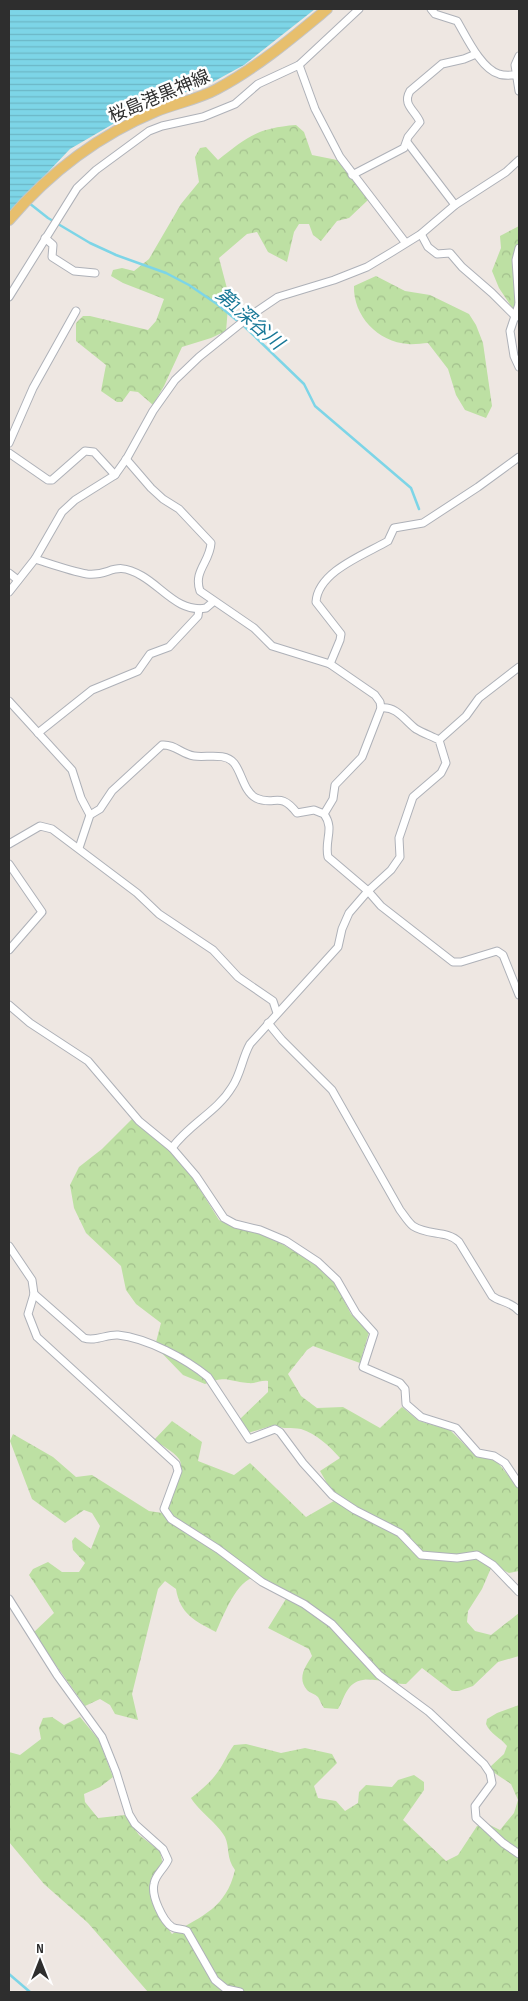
<svg xmlns="http://www.w3.org/2000/svg" width="528" height="2001" viewBox="0 0 528 2001" font-family="'Sofia Sans Condensed','Noto Sans JP',sans-serif">
<defs>
<pattern id="forest-crowns" width="20" height="18" patternUnits="userSpaceOnUse" patternTransform="scale(1.25)"><rect width="20" height="18" fill="#bde0a3"/><path d="M2 6a3 3 0 1 1 6 0M12 15a3 3 0 1 1 6 0" fill="none" stroke="#a3c08d"/></pattern>
<pattern id="water-rules" width="6" height="5" patternUnits="userSpaceOnUse" patternTransform="scale(1.25)"><rect width="6" height="5" fill="#7dd5e7"/><path d="M0 2.5h6" fill="none" stroke="#6cb7c6"/></pattern>
</defs>
<rect width="100%" height="100%" fill="#eee7e2"/>
<g fill="url(#forest-crowns)">
<path d="M296,125L304,132L312,155L337,160L368,200L349,218L337,221L321,241L313,235L309,224H299L294,232L287,262L268,252L257,232L247,234L219,258L229,296L226,331L211,338L182,347L164,386L153,405L138,392L130,391L122,402H117L101,391L106,365L76,341V323L83,316H90L148,330L156,321L164,299L123,283L111,276L113,270L122,268L134,271L149,259L181,204L199,182L195,157L200,148L206,147L218,160C247,137 257,128 296,125Z"/>
<polygon points="519,226 519,305 515,312 499,288 492,271 501,248 500,236"/>
<path d="M376,276L405,291L430,295L469,314L476,325L483,343L492,406L486,418L465,410L456,395L448,369L428,343C422,343 414,345 408,344C378,342 353,316 354,286Z"/>
<path d="M133,1118L175,1156L193,1178L219,1220L234,1227L265,1234L311,1261L334,1281L351,1314L369,1332L360,1363L313,1346L307,1350L288,1374L301,1396L317,1408L343,1407L380,1428L402,1407L419,1421L450,1430L477,1457L495,1459L519,1489V1571L509,1573L499,1568H491L482,1589L468,1611L467,1622L475,1631L491,1635L519,1613V1656L498,1662L473,1686L459,1691H452L422,1668L406,1684C388,1685 362,1671 349,1688C344,1694 342,1703 338,1709L324,1708C321,1704 320,1700 318,1697C315,1694 310,1693 307,1690C297,1678 305,1667 312,1656L309,1649L268,1628L289,1594C281,1589 271,1581 262,1578C240,1570 223,1617 216,1632C195,1621 180,1614 176,1589L165,1581L158,1589L132,1694L138,1720L115,1714L110,1705L100,1699L85,1706L33,1633L54,1613L29,1575L33,1569L48,1562L62,1572H79L85,1563L73,1550L72,1541L75,1537L91,1549L100,1526L92,1513L84,1510L65,1523L32,1499L10,1441L13,1434L53,1457L76,1477L92,1475L149,1511L162,1513C169,1502 187,1470 179,1459C173,1451 161,1445 154,1440L172,1421L202,1442L198,1461L234,1475L250,1463L306,1517L339,1498L328,1485L320,1471L340,1458C329,1446 317,1434 301,1429C291,1427 284,1430 274,1425L248,1433L240,1419L268,1392V1381C260,1380 255,1384 248,1383C227,1381 227,1375 205,1384L183,1375L155,1346L161,1323L136,1304L126,1290L121,1266L86,1233L74,1208L70,1185L79,1167L102,1149Z"/>
<path d="M519,1705V1992H148L88,1923L44,1884L9,1842V1752L20,1755L41,1739L39,1728L43,1718L52,1717L64,1725L80,1717L99,1740L113,1777L100,1787L84,1794L85,1802L98,1818L125,1815L139,1835L160,1851L163,1865C160,1869 155,1873 153,1877C143,1894 162,1920 172,1934C203,1915 226,1908 235,1870C226,1858 230,1848 225,1837C219,1825 199,1811 191,1798C201,1790 210,1783 217,1773C224,1764 227,1754 234,1745L246,1744L281,1753L305,1748L332,1754L337,1763L314,1786L318,1798L336,1801L345,1811L358,1803L359,1792L366,1785L392,1787L398,1780L414,1775L424,1782V1790L403,1820L446,1861L458,1855L477,1826L488,1824L500,1830L514,1813L518,1800L511,1784L493,1772L490,1767L504,1754L507,1746C501,1738 490,1734 486,1724L487,1719L497,1713Z"/>
</g>
<polygon fill="url(#water-rules)" points="9,9 315,9 244,65 211,83 137,110 70,149 9,213"/>
<g fill="none" stroke-linecap="round" stroke-linejoin="round">
<g stroke="#7dd5e7" stroke-width="2.5">
<polyline points="29,203 48,218 90,243 116,255 166,273 189,285 217,304 245,327 304,384 315,406 411,488 419,509"/>
<polyline points="9,1974 30,1992"/>
</g>
<g stroke="#aeb1b8" stroke-width="9">
<g id="street">
<path d="M431,9L435,14L457,21C466,36 481,69 499,74C504,76 510,75 515,75"/>
<polyline points="519,56 515,65 519,91"/>
<polyline points="299,65 315,109 340,157 405,242"/>
<polyline points="407,142 455,205"/>
<path d="M352,175L404,148L408,137L420,122C415,110 402,105 410,91L442,64L464,59L476,54"/>
<polyline points="421,234 428,247 437,254 450,253 462,267 492,293 516,317"/>
<polyline points="45,238 53,245 52,257 74,271 95,273"/>
<polyline points="519,248 516,260 519,304"/>
<polyline points="9,297 77,188 96,170 149,131 162,126 203,117 235,104 258,84 299,65 359,9"/>
<polyline points="519,304 510,331 514,356 519,367"/>
<polyline points="9,443 33,388 76,311"/>
<polyline points="9,453 48,480 52,480 85,451 94,452 115,475"/>
<path d="M126,459L151,488L163,499L179,509L211,543C210,562 193,571 200,591L254,628L272,646L330,664L375,695L380,702L381,708L362,757L335,785L333,799L324,814"/>
<path d="M35,559C51,564 70,571 87,574C111,577 113,559 142,576C163,588 179,613 206,608L213,602"/>
<polyline points="9,573 18,580"/>
<polyline points="9,592 35,559 62,512 75,500 115,475 127,458 153,411 175,380 199,357 250,316 278,297 334,280 367,267 392,252 421,234 455,205 506,172 519,160"/>
<path d="M330,664L340,640L341,634L316,602C318,571 366,554 388,541L394,528L423,523L478,487L519,457"/>
<polyline points="9,701 72,770 81,798 90,815"/>
<polyline points="38,733 92,690 138,671 150,654 169,647 198,616 199,609"/>
<polyline points="439,740 466,716 479,698 519,667"/>
<polyline points="9,844 40,826 52,829 137,893 159,914 213,950 238,977 273,1001 277,1013"/>
<path d="M79,848L90,815L100,809L112,791L162,745C175,744 181,754 194,756C206,758 225,752 234,763C242,773 244,792 256,798C275,807 279,790 297,813L314,810L324,814C335,829 324,840 328,857L368,891L381,906L453,962H461L497,951L503,955L519,995"/>
<polyline points="9,864 42,912 9,950"/>
<polyline points="9,1005 30,1023 88,1061 139,1121 172,1148 196,1176 224,1218 235,1224 260,1230 286,1241 318,1262 337,1280 356,1313 374,1333 363,1367 400,1383 405,1389 406,1404 421,1417 456,1428 478,1453 494,1456 505,1463 519,1484"/>
<path d="M268,1023L282,1040L332,1090L400,1210C404,1215 408,1222 413,1226C428,1236 447,1230 459,1242L492,1296C501,1303 509,1300 519,1311"/>
<path d="M172,1148C189,1124 217,1112 232,1087C241,1074 242,1058 250,1044L338,947L342,929L349,913L368,891L391,870L400,857L399,838L413,797L441,773L446,763L439,740C431,736 423,733 416,729C405,721 397,706 381,708"/>
<polyline points="9,1246 32,1280 34,1294 28,1314 37,1337 176,1464 178,1471 164,1509 171,1519 218,1549 262,1582 304,1604 332,1624 379,1675 429,1712 484,1764 490,1773 492,1783 475,1806 476,1818 503,1843 519,1854"/>
<path d="M34,1294L84,1338C95,1342 107,1334 118,1335C147,1338 186,1359 208,1377L249,1439L275,1429L280,1432L303,1463L332,1495L355,1510L400,1533L421,1555L457,1558L477,1555L493,1565L519,1592"/>
<path d="M9,1599L57,1675L102,1737L116,1772L129,1814L135,1824L163,1849L168,1860C164,1869 155,1875 154,1884C151,1896 163,1921 172,1927C177,1930 182,1928 187,1931L215,1980L226,1989L240,1992"/>
</g>
</g>
<g stroke="#c4c4c4" stroke-width="12">
<path id="primary" d="M9,220C50,172 99,135 157,111C177,103 199,99 217,89C258,67 292,38 327,9"/>
</g>
<use href="#street" stroke="#fff" stroke-width="7"/>
<use href="#primary" stroke="#e7bf6d" stroke-width="10"/>
</g>
<g text-anchor="middle" stroke-width="5" stroke-linejoin="round" paint-order="stroke">
<g font-size="18" fill="#2e2e2e" stroke="#fff">
<text transform="translate(159 96) rotate(-23)" y="6">桜島港黒神線</text>
</g>
<g font-size="19" font-style="italic" fill="#187897" stroke="#fff">
<text transform="translate(250 318) rotate(41)" y="7">第1深谷川</text>
</g>
</g>
<rect width="528" height="2001" fill="none" stroke="#2e2e2e" stroke-width="20"/>
<g transform="translate(40 1961)" stroke="#ffffff" stroke-width="4" paint-order="stroke">
<path d="M0-4L9 19L0 12L-9 19Z" fill="#2e2e2e"/>
<text y="-8" font-size="14" font-weight="bold" text-anchor="middle" fill="#2e2e2e">N</text>
</g>
</svg>
